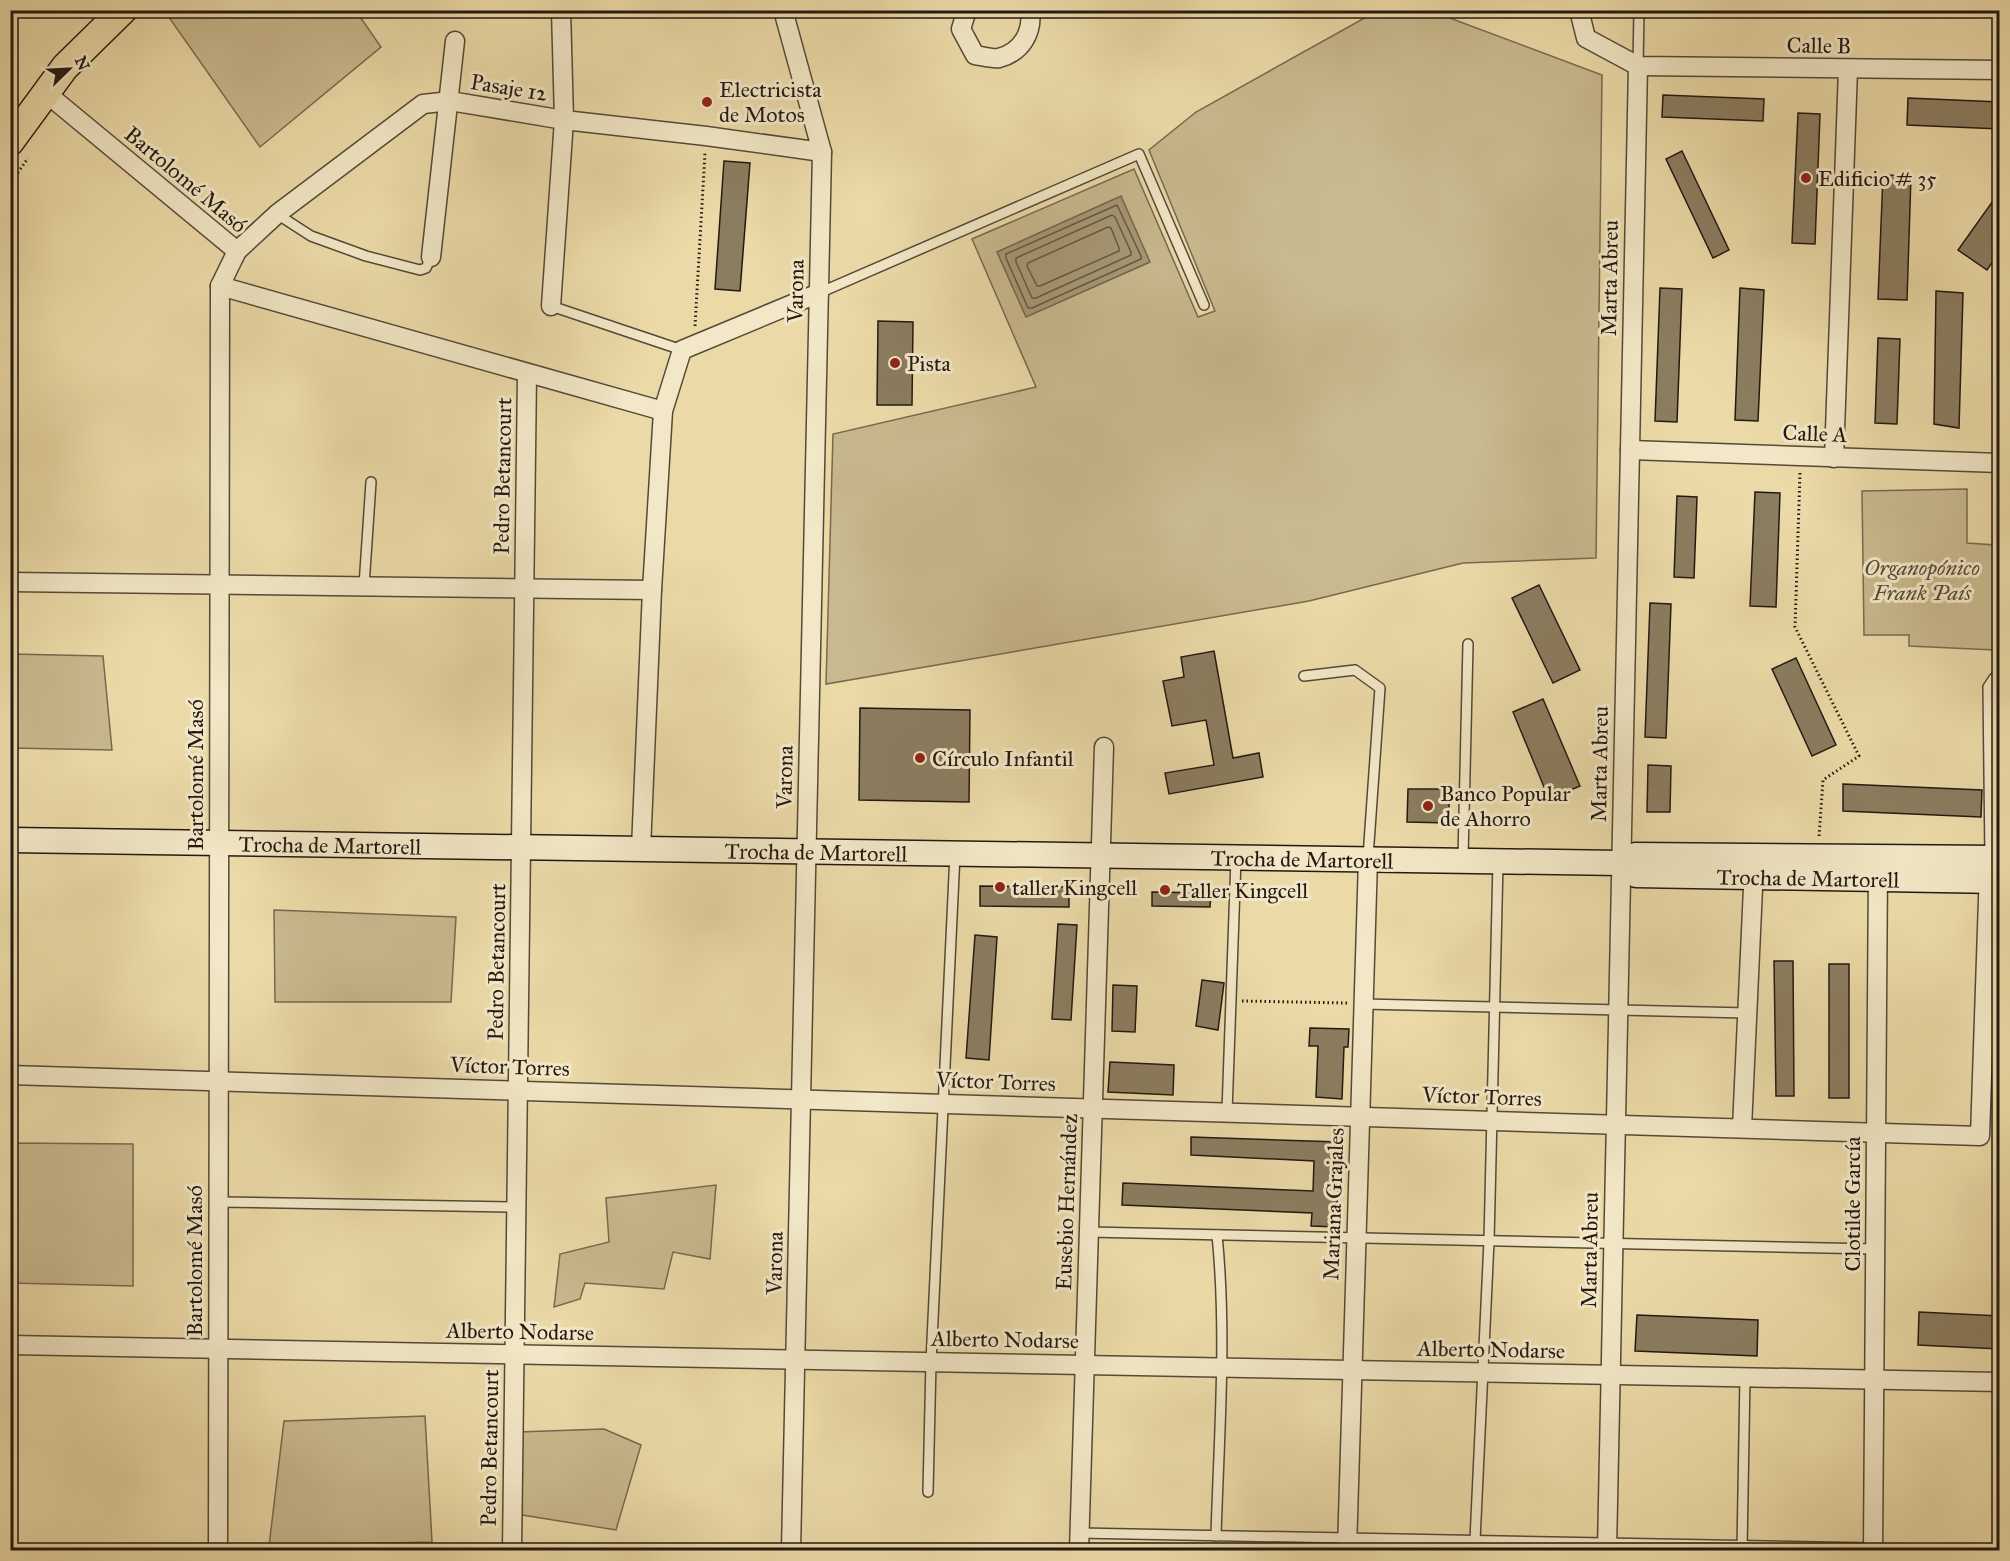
<svg xmlns="http://www.w3.org/2000/svg" width="2010" height="1561" viewBox="0 0 2010 1561" font-family="'IM FELL Great Primer',serif">
<rect width="100%" height="100%" fill="#ebdaa8"/>
<filter id="stains"><feTurbulence type="fractalNoise" baseFrequency=".00333" numOctaves="4"/><feColorMatrix values="0 0 0 0 .2 0 0 0 0 .09 0 0 0 0 .02 0 0 0 .5 -.17"/></filter>
<radialGradient id="worn" r=".72"><stop offset=".6" stop-color="#630" stop-opacity="0"/><stop offset="1" stop-color="#630" stop-opacity=".3"/></radialGradient>
<g fill="#c9b98e" stroke="#766950" stroke-width="1.5">
<polygon points="174,11 356,11 381,47 260,147 168,16"/>
<polygon points="1377,11 1431,11 1602,75 1596,558 1463,563 1309,601 826,684 833,434 1036,387 972,239 1134,169 1198,317 1215,311 1149,150 1196,112"/>
<polygon points="1967,489 1967,543 1996,545 1995,650 1909,646 1909,635 1864,635 1862,491"/>
<polygon points="11,654 103,656 112,750 11,748"/>
<polygon points="274,910 456,917 451,1002 275,1002"/>
<polygon points="11,1143 133,1144 133,1286 11,1283"/>
<polygon points="716,1185 710,1259 673,1252 664,1289 585,1283 580,1299 554,1307 560,1254 609,1242 606,1198"/>
<polygon points="425,1416 432,1542 269,1546 284,1421"/>
<polygon points="604,1429 641,1445 616,1530 516,1514 518,1432"/>
</g>
<polygon fill="#a79875" stroke="#72654d" stroke-width="1.5" points="1121,196 1150,262 1026,317 997,252"/>
<g fill="none" stroke-linecap="round" stroke-linejoin="round">
<g stroke="#655844" stroke-width="1.5">
<polygon points="1117,205 1141,256 1141,259 1032,308 1028,308 1006,258 1006,254"/>
<polygon points="1112,215 1115,217 1131,252 1131,255 1036,298 1032,298 1016,262 1016,258"/>
<polygon points="1108,227 1111,228 1119,248 1119,251 1040,286 1037,286 1027,266 1028,263"/>
</g>
</g>
<g fill="#8b7d60" stroke="#231912" stroke-width="1.5">
<polygon points="1663,95 1764,99 1763,121 1662,117"/>
<polygon points="1908,98 2000,102 2000,129 1907,125"/>
<polygon points="1798,113 1820,114 1815,244 1792,243"/>
<polygon points="1682,151 1729,250 1713,258 1666,159"/>
<polygon points="724,161 750,163 740,291 715,289"/>
<polygon points="1883,175 1911,176 1907,300 1878,299"/>
<polygon points="2000,191 2000,251 1987,270 1958,250"/>
<polygon points="1660,288 1682,289 1677,422 1655,421"/>
<polygon points="1740,288 1764,290 1758,421 1735,420"/>
<polygon points="1936,291 1963,293 1959,428 1934,424"/>
<polygon points="878,321 913,322 912,405 877,405"/>
<polygon points="1878,338 1900,339 1897,424 1875,423"/>
<polygon points="1755,492 1780,493 1776,607 1750,606"/>
<polygon points="1677,496 1697,497 1694,578 1674,577"/>
<polygon points="1539,585 1580,670 1553,683 1512,598"/>
<polygon points="1650,603 1671,604 1666,738 1645,737"/>
<polygon points="1214,651 1233,758 1259,753 1263,777 1169,794 1165,773 1214,765 1206,720 1172,726 1163,681 1184,677 1181,657"/>
<polygon points="1796,658 1836,745 1812,756 1772,669"/>
<polygon points="1543,699 1580,786 1549,799 1513,712"/>
<polygon points="860,708 970,710 969,802 859,800"/>
<polygon points="1648,765 1671,766 1670,812 1647,812"/>
<polygon points="1843,784 1982,790 1981,817 1843,811"/>
<polygon points="1408,789 1449,789 1449,823 1407,822"/>
<polygon points="980,886 1069,887 1069,907 980,906"/>
<polygon points="1152,892 1211,893 1210,907 1152,906"/>
<polygon points="1058,924 1077,925 1071,1020 1052,1019"/>
<polygon points="975,935 997,937 989,1060 966,1058"/>
<polygon points="1774,961 1793,961 1794,1096 1776,1096"/>
<rect x="1829" y="964" width="20" height="134"/>
<polygon points="1202,980 1224,983 1218,1030 1196,1026"/>
<polygon points="1113,985 1137,986 1135,1032 1112,1031"/>
<polygon points="1310,1028 1349,1029 1348,1047 1344,1047 1342,1099 1316,1097 1318,1046 1309,1046"/>
<polygon points="1110,1062 1174,1065 1173,1095 1108,1092"/>
<polygon points="1191,1137 1340,1142 1336,1227 1311,1226 1312,1213 1122,1205 1123,1183 1313,1191 1314,1161 1191,1155"/>
<polygon points="1919,1312 2000,1316 2000,1349 1918,1345"/>
<polygon points="1637,1315 1758,1320 1757,1356 1635,1351"/>
</g>
<g fill="none" stroke-linecap="round" stroke-linejoin="round">
<g stroke="#554938" stroke-width="12">
<g id="lane">
<polyline points="1638,66 1639,10"/>
<polyline points="277,214 311,236 366,256 420,270 426,268 431,257"/>
<polyline points="819,293 1139,154 1204,305"/>
<polyline points="551,306 682,350"/>
<polyline points="364,586 371,482"/>
<polyline points="1304,676 1355,670 1380,688 1368,857"/>
<polyline points="1463,858 1468,644"/>
<polyline points="1990,858 1988,687 1994,678 2000,676"/>
<polyline points="1363,1004 1747,1013"/>
<polyline points="1227,1112 1236,858"/>
<polyline points="219,1202 516,1207"/>
<polyline points="1089,1232 1875,1249"/>
<polyline points="928,1492 931,1362 955,854"/>
<polyline points="1079,1533 1873,1548"/>
<path d="M1216,1536C1219,1436 1227,1334 1217,1235"/>
<polyline points="1475,1540 1489,1241 1498,863"/>
<polyline points="1742,1550 1745,1377"/>
</g>
</g>
<g stroke="#554938" stroke-width="21">
<g id="street">
<polyline points="783,10 822,152 791,1550"/>
<path d="M967,10L961,29L975,55C982,56 992,59 999,58C1022,52 1033,32 1030,10"/>
<polyline points="1579,10 1586,38 1638,66 2000,70"/>
<polyline points="46,93 237,251"/>
<polyline points="431,257 455,41"/>
<polyline points="220,286 663,411"/>
<polyline points="551,306 564,120 561,10"/>
<polyline points="1630,450 2000,463"/>
<polyline points="1834,458 1848,69"/>
<polyline points="10,582 652,590"/>
<polyline points="641,849 652,590 663,411 682,350 819,293"/>
<polyline points="10,1075 1980,1136 1989,870"/>
<polyline points="1742,1128 1754,866"/>
<polyline points="10,1345 2000,1382"/>
<polyline points="218,1550 220,286 237,251 277,214 423,104 450,101 564,120 706,136 822,152"/>
<polyline points="512,1550 527,374"/>
<polyline points="1079,1550 1104,747"/>
<polyline points="1347,1550 1368,859"/>
<polyline points="1607,1550 1638,66"/>
<polyline points="1873,1550 1878,868"/>
</g>
</g>
<g stroke="#231912" stroke-width="27">
<g id="secondary">
<polyline points="10,840 1621,863 1635,855 2000,858"/>
<polyline points="1621,863 1636,875 2000,881"/>
</g>
</g>
<g stroke="#231912" stroke-width="30">
<polyline id="primary" points="10,142 65,67 123,10"/>
</g>
<g stroke="#231912" stroke-width="3" stroke-dasharray="1.5 3" stroke-linecap="butt">
<polyline points="10,184 28,158"/>
<polyline points="695,326 705,153"/>
<polyline points="1999,446 2000,410"/>
<polyline points="1800,473 1795,627 1859,756 1823,780 1819,837"/>
<polyline points="1242,1001 1347,1003"/>
</g>
<use href="#lane" stroke="#f2e7c6" stroke-width="9"/>
<use href="#street" stroke="#f2e7c6" stroke-width="18"/>
<use href="#secondary" stroke="#f2e7c6" stroke-width="24"/>
<use href="#primary" stroke="#ebdaa8" stroke-width="27"/>
</g>
<g fill="#8f2418" stroke="#f2e7c6" stroke-width="2">
<circle cx="707" cy="102" r="6"/>
<circle cx="1806" cy="178" r="6"/>
<circle cx="895" cy="363" r="6"/>
<circle cx="920" cy="758" r="6"/>
<circle cx="1428" cy="806" r="6"/>
<circle cx="1000" cy="887" r="6"/>
<circle cx="1165" cy="890" r="6"/>
</g>
<g text-anchor="middle" stroke-width="6" stroke-linejoin="round" paint-order="stroke">
<g font-size="22" fill="#231912" stroke="#f2e7c6">
<text transform="translate(1819 45) rotate(1)" y="8">Calle B</text>
<text transform="translate(509 87) rotate(9)" y="8">Pasaje 12</text>
<text transform="translate(186 179) rotate(40)" y="8">Bartolomé Masó</text>
<text transform="translate(1609 278) rotate(-89)" y="8">Marta Abreu</text>
<text transform="translate(795 291) rotate(-89)" y="8">Varona</text>
<text transform="translate(1815 433) rotate(2)" y="8">Calle A</text>
<text transform="translate(502 476) rotate(-89)" y="8">Pedro Betancourt</text>
<text transform="translate(1599 764) rotate(-89)" y="8">Marta Abreu</text>
<text transform="translate(195 775) rotate(-90)" y="8">Bartolomé Masó</text>
<text transform="translate(784 777) rotate(-89)" y="8">Varona</text>
<text transform="translate(330 845) rotate(1)" y="8">Trocha de Martorell</text>
<text transform="translate(816 852) rotate(1)" y="8">Trocha de Martorell</text>
<text transform="translate(1302 859) rotate(1)" y="8">Trocha de Martorell</text>
<text transform="translate(1808 878) rotate(1)" y="8">Trocha de Martorell</text>
<text transform="translate(496 962) rotate(-89)" y="8">Pedro Betancourt</text>
<text transform="translate(510 1066) rotate(2)" y="8">Víctor Torres</text>
<text transform="translate(996 1081) rotate(2)" y="8">Víctor Torres</text>
<text transform="translate(1482 1096) rotate(2)" y="8">Víctor Torres</text>
<text transform="translate(1066 1202) rotate(-88)" y="8">Eusebio Hernández</text>
<text transform="translate(1333 1204) rotate(-88)" y="8">Mariana Grajales</text>
<text transform="translate(1852 1204) rotate(-90)" y="8">Clotilde García</text>
<text transform="translate(1589 1250) rotate(-89)" y="8">Marta Abreu</text>
<text transform="translate(194 1261) rotate(-90)" y="8">Bartolomé Masó</text>
<text transform="translate(774 1263) rotate(-89)" y="8">Varona</text>
<text transform="translate(520 1331) rotate(1)" y="8">Alberto Nodarse</text>
<text transform="translate(1005 1339) rotate(1)" y="8">Alberto Nodarse</text>
<text transform="translate(1491 1349) rotate(1)" y="8">Alberto Nodarse</text>
<text transform="translate(489 1448) rotate(-89)" y="8">Pedro Betancourt</text>
</g>
<g font-size="22" fill="#231912" stroke="#f2e7c6" text-anchor="start">
<text x="719" y="97">Electricista<tspan x="719" dy="25">de Motos</tspan></text>
<text x="1818" y="186">Edificio # 35</text>
<text x="907" y="371">Pista</text>
<text x="932" y="766">Círculo Infantil</text>
<text x="1440" y="801">Banco Popular<tspan x="1440" dy="25">de Ahorro</tspan></text>
<text x="1012" y="895">taller Kingcell</text>
<text x="1177" y="898">Taller Kingcell</text>
</g>
<g font-size="22" font-style="italic" fill="#554937" stroke="#f2e7c6">
<text x="1922" y="575">Organopónico<tspan x="1922" dy="25">Frank País</tspan></text>
</g>
</g>
<rect width="2010" height="1561" fill="none" stroke="#ebdaa8" stroke-width="36"/>
<rect x="12" y="12" width="1986" height="1537" fill="none" stroke="#231912" stroke-width="3"/>
<rect x="18" y="18" width="1974" height="1525" fill="none" stroke="#231912" stroke-width="1.5"/>
<g transform="translate(69 69) rotate(66)" stroke="#f2e7c6" stroke-width="4.5" paint-order="stroke">
<path d="M0-4.5L10 22L0 15L-10 22Z" fill="#231912"/>
<text y="-9" font-size="16" font-weight="bold" text-anchor="middle" fill="#231912">N</text>
</g>
<rect width="100%" height="100%" filter="url(#stains)"/>
<rect width="100%" height="100%" fill="url(#worn)"/>
</svg>
